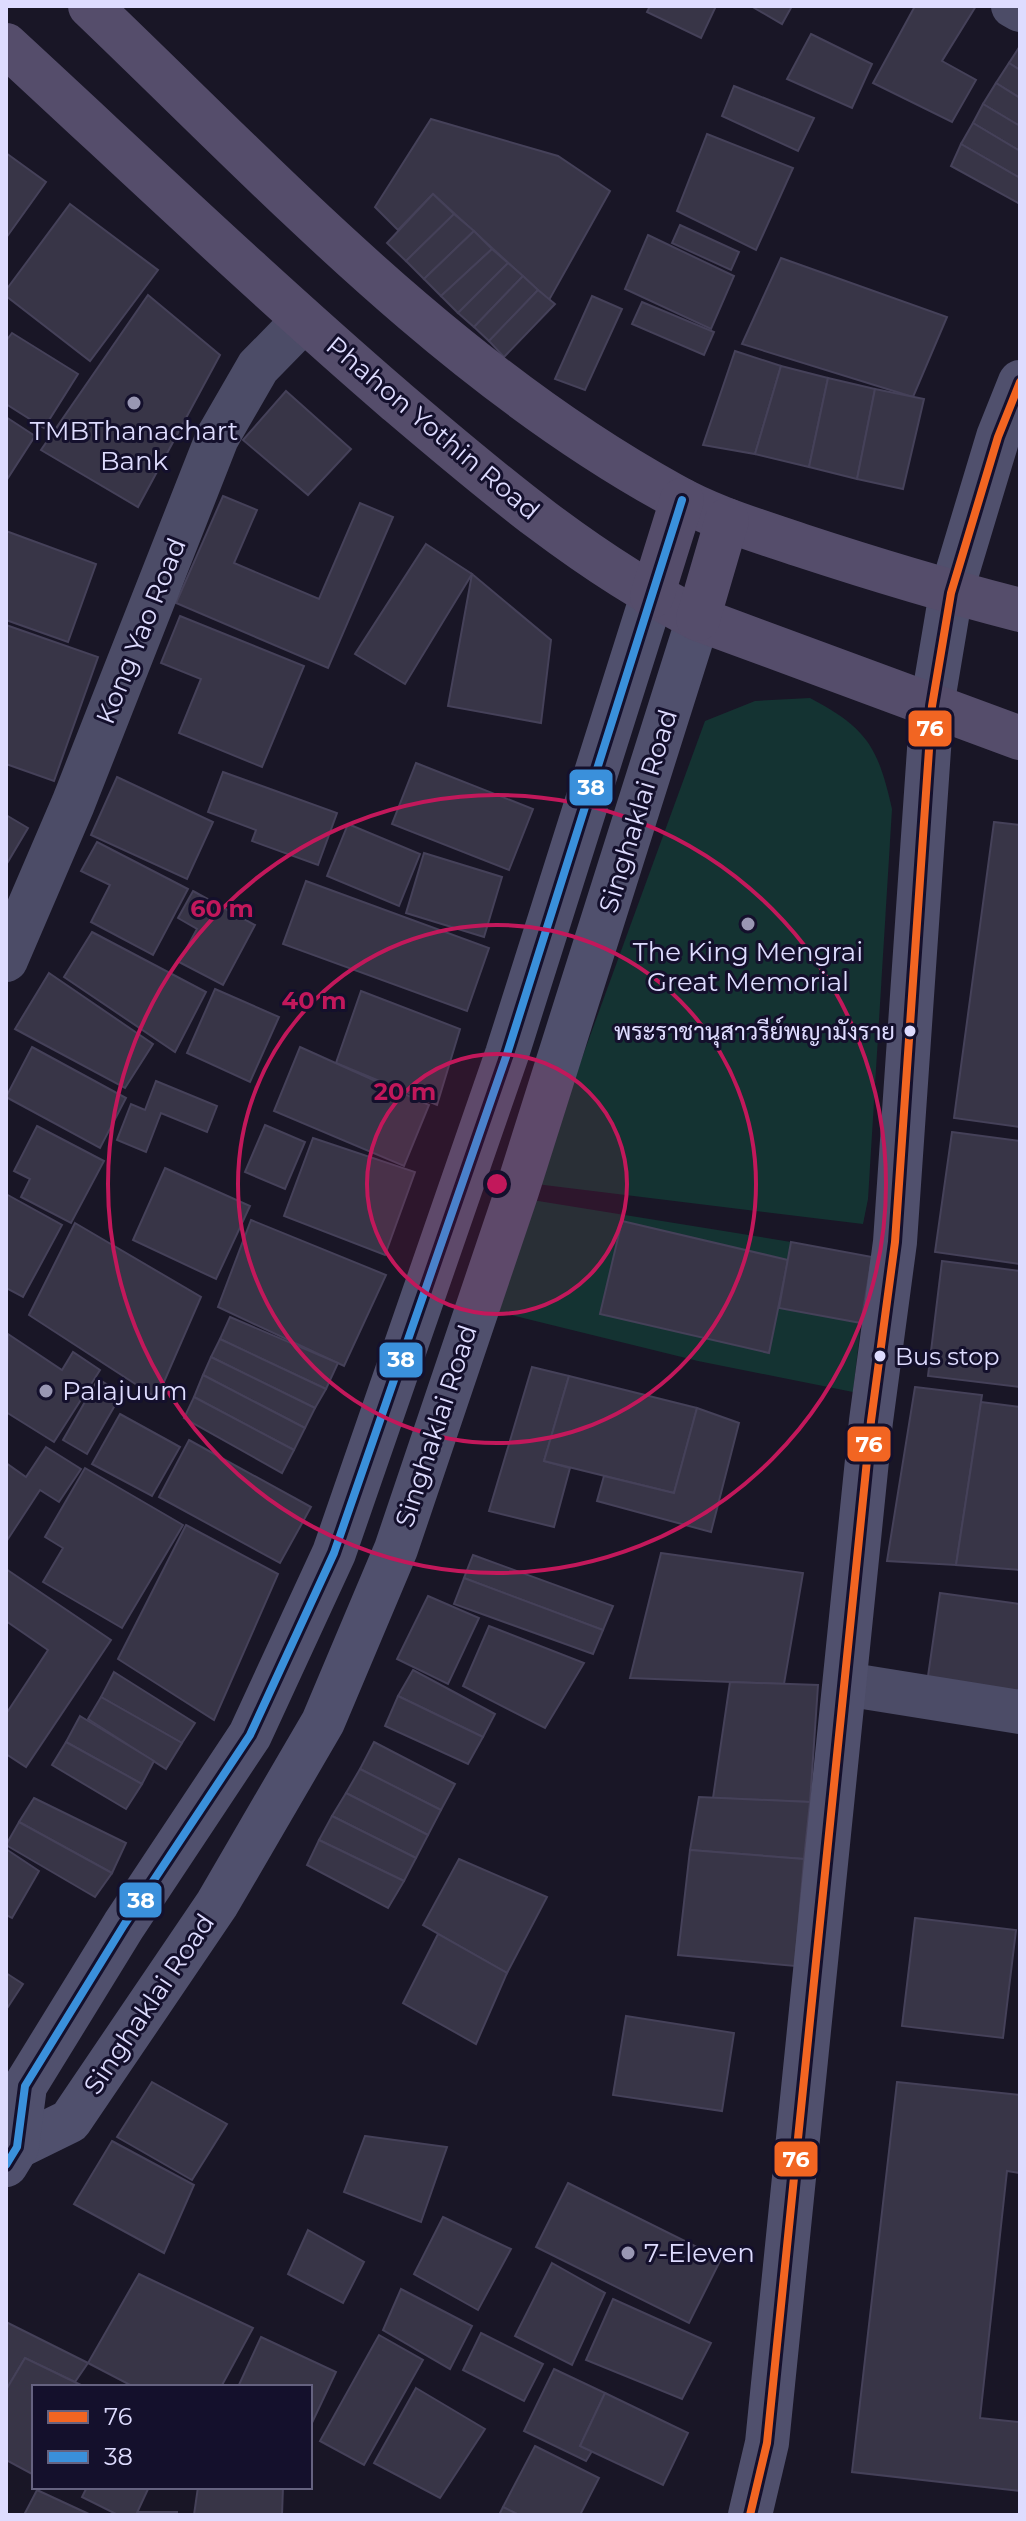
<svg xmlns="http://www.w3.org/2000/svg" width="1026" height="2521" viewBox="0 0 1026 2521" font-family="Montserrat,Sarabun,sans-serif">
<rect width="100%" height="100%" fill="#191626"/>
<g fill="#143332">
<path d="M810,698C867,728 878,747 892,809L868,1199L863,1224L536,1184L705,721L755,701Z"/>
<polygon points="532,1200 791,1242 861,1323 853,1392 698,1361 495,1311"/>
</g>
<g fill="#383547" stroke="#454159" stroke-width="2">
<polygon points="650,6 716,6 701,38 647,12"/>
<polygon points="751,6 792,6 782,24"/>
<polygon points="915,6 976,6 942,61 976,80 952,122 873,83"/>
<polygon points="811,34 872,64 852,108 787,79"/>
<polygon points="1020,46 1020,70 1009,63"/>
<polygon points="1009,63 1020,70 1020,98 996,83"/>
<polygon points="996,83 1020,98 1020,126 983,104"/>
<polygon points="734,86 814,118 798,151 722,116"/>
<polygon points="983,104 1020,126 1020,151 973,123"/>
<polygon points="431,119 558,156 610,191 549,300 433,194 398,230 375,207"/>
<polygon points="973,123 1020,151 1020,178 961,144"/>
<polygon points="707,134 793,168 756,250 677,211"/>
<polygon points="961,144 1020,178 1020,204 951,166"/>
<polygon points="6,153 46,182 6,238"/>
<polygon points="433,194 454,214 406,261 387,243"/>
<polygon points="70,204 158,270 90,361 6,296 6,290"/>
<polygon points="454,214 474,231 424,279 406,261"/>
<polygon points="680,225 739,252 731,270 672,243"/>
<polygon points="474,231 492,249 441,296 424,279"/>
<polygon points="648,235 734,276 711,329 625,289"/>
<polygon points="492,249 508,263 458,313 441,296"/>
<polygon points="781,258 947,317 913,397 742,344"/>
<polygon points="508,263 523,276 474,327 458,313"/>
<polygon points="523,276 538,290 489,341 474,327"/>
<polygon points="538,290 555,304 504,357 489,341"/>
<polygon points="148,295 220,355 138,507 41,450"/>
<polygon points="592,296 622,309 585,390 555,379"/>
<polygon points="642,302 714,332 704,355 632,324"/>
<polygon points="12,333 78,374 44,428 6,404 6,341"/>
<polygon points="735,351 781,366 755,454 703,445"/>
<polygon points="781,366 828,378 809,467 755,454"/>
<polygon points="828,378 875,389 857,479 809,467"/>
<polygon points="875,389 924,399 903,489 857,479"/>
<polygon points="286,391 351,449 308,495 243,440"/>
<polygon points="6,417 35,436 6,481"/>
<polygon points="223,496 257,510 234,563 319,599 360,503 393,517 328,668 176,603"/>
<polygon points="6,531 96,564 68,642 6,620"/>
<polygon points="426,544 472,574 405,684 355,654"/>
<polygon points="472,574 551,640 541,723 448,706"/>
<polygon points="180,616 304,666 262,767 179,733 201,679 161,663"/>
<polygon points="6,625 98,657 54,781 6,764"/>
<polygon points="416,763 533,809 509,870 392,824"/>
<polygon points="223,772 337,813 318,865 252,841 256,830 208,812"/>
<polygon points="117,777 213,822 187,879 91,835"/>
<polygon points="6,815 28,828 6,865"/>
<polygon points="994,822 1020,825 1020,1127 954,1118"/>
<polygon points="348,824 420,854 399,906 327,876"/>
<polygon points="97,842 188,889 153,955 91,922 110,885 81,871"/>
<polygon points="424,853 502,877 484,937 406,913"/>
<polygon points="306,881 489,948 467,1011 283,944"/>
<polygon points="193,891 255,925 223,985 179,962 197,929 178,918"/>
<polygon points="92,932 206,992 175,1052 64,977"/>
<polygon points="49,973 153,1044 125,1088 15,1029"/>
<polygon points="215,989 279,1017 250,1082 187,1053"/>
<polygon points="361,991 460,1029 437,1105 336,1063"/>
<polygon points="32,1047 126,1098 100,1148 6,1097"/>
<polygon points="300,1047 429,1105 404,1166 274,1111"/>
<polygon points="156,1081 217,1106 207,1132 161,1113 146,1152 117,1140 131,1104 145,1110"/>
<polygon points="265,1125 305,1142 285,1189 245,1172"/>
<polygon points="37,1126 104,1161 71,1223 21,1197 30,1179 14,1171"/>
<polygon points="952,1132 1020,1141 1020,1264 935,1252"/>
<polygon points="313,1138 415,1172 385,1255 284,1216"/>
<polygon points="165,1168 250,1206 216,1279 133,1240"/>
<polygon points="6,1194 62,1225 23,1297 6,1288"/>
<polygon points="251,1220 386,1275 344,1366 218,1307"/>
<polygon points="622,1221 788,1260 769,1353 600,1314"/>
<polygon points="75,1223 201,1297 157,1398 29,1315"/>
<polygon points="791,1242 872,1257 861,1323 779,1308"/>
<polygon points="942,1261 1020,1271 1020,1387 928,1376"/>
<polygon points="230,1317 338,1363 326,1389 220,1339"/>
<polygon points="8,1334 62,1370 73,1352 100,1370 54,1442 6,1412"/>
<polygon points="220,1339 326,1389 315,1408 211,1357"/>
<polygon points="211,1357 315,1408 305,1428 203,1375"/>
<polygon points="532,1367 569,1376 544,1461 570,1468 554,1527 489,1511"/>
<polygon points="203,1375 305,1428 294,1450 194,1397"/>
<polygon points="569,1376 697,1408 674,1493 544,1461"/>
<polygon points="98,1379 122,1393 87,1454 63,1440"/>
<polygon points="915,1387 982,1395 956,1565 887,1561"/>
<polygon points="194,1397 294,1450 282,1473 184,1418"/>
<polygon points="981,1402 1020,1407 1020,1570 956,1565"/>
<polygon points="697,1408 739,1423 711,1532 597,1501 604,1476 674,1493"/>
<polygon points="120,1414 180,1447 152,1496 92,1464"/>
<polygon points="189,1440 311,1507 280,1563 159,1497"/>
<polygon points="46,1447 81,1469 59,1502 40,1490 6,1542 6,1463 26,1477"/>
<polygon points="85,1468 183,1525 122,1628 43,1582 63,1548 45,1537"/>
<polygon points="186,1525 278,1574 214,1720 118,1659"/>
<polygon points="661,1553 803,1573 784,1684 630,1678"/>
<polygon points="473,1555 613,1606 603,1630 464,1578"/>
<polygon points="6,1569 111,1640 26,1767 6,1754 6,1714 48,1650 6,1621"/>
<polygon points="464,1578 603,1630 593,1654 454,1604"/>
<polygon points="940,1593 1020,1604 1020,1700 927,1683"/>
<polygon points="428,1596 479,1618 448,1684 397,1659"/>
<polygon points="489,1626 584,1663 545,1728 463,1686"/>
<polygon points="413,1670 495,1714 483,1737 398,1696"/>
<polygon points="114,1672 195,1723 182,1743 101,1697"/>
<polygon points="730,1682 818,1685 810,1802 713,1798"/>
<polygon points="398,1696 483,1737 468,1764 385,1726"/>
<polygon points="101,1697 182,1743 166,1769 88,1719"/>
<polygon points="80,1716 154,1761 142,1784 66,1742"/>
<polygon points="66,1742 142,1784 126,1809 52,1765"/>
<polygon points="374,1742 455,1784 441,1810 360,1769"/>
<polygon points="360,1769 441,1810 428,1835 346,1793"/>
<polygon points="346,1793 428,1835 416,1858 332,1816"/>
<polygon points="699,1797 810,1802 804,1859 690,1850"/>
<polygon points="34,1798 126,1843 112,1873 19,1822"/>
<polygon points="332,1816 416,1858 404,1881 319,1840"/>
<polygon points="19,1822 112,1873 95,1897 6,1845"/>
<polygon points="319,1840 404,1881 388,1908 307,1865"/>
<polygon points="6,1849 39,1871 12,1918 6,1915"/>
<polygon points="690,1850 804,1859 795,1966 678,1955"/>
<polygon points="459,1859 547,1897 507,1973 423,1925"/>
<polygon points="915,1918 1016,1930 1003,2038 902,2026"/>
<polygon points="438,1934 507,1973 476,2044 403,2003"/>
<polygon points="6,1973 23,1984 6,2010"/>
<polygon points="626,2016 734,2033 722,2111 613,2095"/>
<polygon points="152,2082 227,2124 192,2180 117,2137"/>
<polygon points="897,2082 1020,2095 1020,2173 1007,2171 980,2418 1019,2422 1020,2417 1020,2491 852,2472"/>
<polygon points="365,2136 447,2147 421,2222 344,2192"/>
<polygon points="112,2141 194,2185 164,2253 74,2204"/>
<polygon points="568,2183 721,2259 689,2323 536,2247"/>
<polygon points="443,2217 511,2249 478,2310 414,2274"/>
<polygon points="308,2230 364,2262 343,2303 288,2274"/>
<polygon points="552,2263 605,2293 572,2365 515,2336"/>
<polygon points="139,2274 253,2328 221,2387 134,2387 88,2363"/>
<polygon points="401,2289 472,2326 450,2369 383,2330"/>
<polygon points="613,2299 711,2343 682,2399 586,2360"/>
<polygon points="6,2322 88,2363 75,2382 25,2358 6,2390"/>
<polygon points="481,2333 543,2364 524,2401 463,2370"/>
<polygon points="379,2335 423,2360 364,2465 320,2441"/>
<polygon points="261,2337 336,2372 310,2427 310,2387 238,2387"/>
<polygon points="25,2358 85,2387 34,2387 34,2475 6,2460 6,2390"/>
<polygon points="554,2369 605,2393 580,2446 592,2451 586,2461 524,2431"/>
<polygon points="416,2388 485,2429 440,2498 374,2463"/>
<polygon points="605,2393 688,2433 663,2485 580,2446"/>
<polygon points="535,2446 599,2478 580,2515 519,2515 503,2507"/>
<polygon points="87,2487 149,2487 136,2515 118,2515 82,2497"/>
<polygon points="198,2487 283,2487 282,2515 194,2515"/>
<polygon points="37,2490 91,2515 24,2515"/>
<polygon points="503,2507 519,2515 499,2515"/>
<polygon points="138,2512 177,2512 177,2515"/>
</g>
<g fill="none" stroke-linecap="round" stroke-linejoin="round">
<g stroke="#4c4c67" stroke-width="44">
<polyline points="1013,6 1020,10"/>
<polyline points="6,960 73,804 217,438 258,367 303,321"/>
<polyline points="845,1684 1020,1712"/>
</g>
<g stroke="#50506d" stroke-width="44">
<polyline points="17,2147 70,2121 217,1904 323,1722 396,1549 517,1191 698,619"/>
<polyline points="6,2165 17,2147 25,2086 124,1925 250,1735 334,1553 507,1054 652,596"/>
<polyline points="750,2515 767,2443 871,1421 895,1242 932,706 951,593 998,437 1020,382"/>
</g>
<g stroke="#554d6b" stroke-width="44">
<path d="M90,6C271,179 449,372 671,494C711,517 756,530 800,545C873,569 946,591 1020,610"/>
<path d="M6,45C135,164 262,285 395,400C489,480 587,564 698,619L1020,738"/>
<polyline points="652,596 682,500"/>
<polyline points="698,619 727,520"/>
</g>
<g stroke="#14102c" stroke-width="14">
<polyline id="bus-1" points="750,2515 767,2443 871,1421 895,1242 932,706 951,593 998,437 1020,382"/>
</g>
<g stroke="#14102c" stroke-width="14">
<polyline id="bus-2" points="6,2165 17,2147 25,2086 124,1925 250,1735 334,1553 507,1054 682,500"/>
</g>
<use href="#bus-1" stroke="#f26522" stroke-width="8"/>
<use href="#bus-2" stroke="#3a90db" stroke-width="8"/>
</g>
<circle cx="497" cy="1184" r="130" fill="#c2185b" fill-opacity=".12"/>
<g fill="none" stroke="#c2185b" stroke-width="4">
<circle cx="497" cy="1184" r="130"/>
<circle cx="497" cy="1184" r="259"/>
<circle cx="497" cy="1184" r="389"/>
</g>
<g fill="#9997b3" stroke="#14102c" stroke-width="3">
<circle cx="134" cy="403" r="8"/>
<circle cx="748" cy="924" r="8"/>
<circle cx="46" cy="1391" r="8"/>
<circle cx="628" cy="2253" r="8"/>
</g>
<g fill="#dedcff" stroke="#14102c" stroke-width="3">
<circle cx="910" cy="1031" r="7"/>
<circle cx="880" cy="1356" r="7"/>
</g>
<g text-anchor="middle" stroke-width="6" stroke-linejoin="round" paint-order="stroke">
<g font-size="24" fill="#dedcff" stroke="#14102c" text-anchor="end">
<text x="895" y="1040">พระราชานุสาวรีย์พญามังราย</text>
<text x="895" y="1365" text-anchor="start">Bus stop</text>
</g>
<g font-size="26" fill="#dedcff" stroke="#14102c">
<text transform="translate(433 428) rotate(40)" y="9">Phahon Yothin Road</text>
<text transform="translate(141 631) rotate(-68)" y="9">Kong Yao Road</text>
<text transform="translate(638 811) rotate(-73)" y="9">Singhaklai Road</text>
<text transform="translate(436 1426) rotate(-72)" y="9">Singhaklai Road</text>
<text transform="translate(149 2004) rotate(-56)" y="9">Singhaklai Road</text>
</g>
<g font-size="26" fill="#dedcff" stroke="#14102c">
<text x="134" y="440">TMBThanachart<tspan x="134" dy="30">Bank</tspan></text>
<text x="748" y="961">The King Mengrai<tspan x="748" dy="30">Great Memorial</tspan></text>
<text x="62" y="1400" text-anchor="start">Palajuum</text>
<text x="644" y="2262" text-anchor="start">7-Eleven</text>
</g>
</g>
<circle cx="497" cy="1184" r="12" fill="#c2185b" stroke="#14102c" stroke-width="4"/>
<g font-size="24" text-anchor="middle" font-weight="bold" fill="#c2185b" stroke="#14102c" stroke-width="6" stroke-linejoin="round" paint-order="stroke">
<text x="222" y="917">60 m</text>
<text x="314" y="1009">40 m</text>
<text x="405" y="1100">20 m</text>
</g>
<g stroke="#14102c" stroke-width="3">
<rect x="907" y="709" width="46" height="39" rx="8" fill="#f26522"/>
<rect x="568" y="768" width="46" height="39" rx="8" fill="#3a90db"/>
<rect x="378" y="1341" width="46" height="38" rx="8" fill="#3a90db"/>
<rect x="846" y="1425" width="46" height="38" rx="8" fill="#f26522"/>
<rect x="118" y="1881" width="45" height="38" rx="8" fill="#3a90db"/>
<rect x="773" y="2140" width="46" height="38" rx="8" fill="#f26522"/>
</g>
<g font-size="22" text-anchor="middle" font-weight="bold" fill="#fff">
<text x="930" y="736">76</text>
<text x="591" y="795">38</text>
<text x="401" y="1367">38</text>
<text x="869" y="1452">76</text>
<text x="141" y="1908">38</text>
<text x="796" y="2167">76</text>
</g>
<rect width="1026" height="2521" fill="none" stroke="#dedcff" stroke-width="16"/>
<rect x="32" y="2385" width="280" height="104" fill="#14102c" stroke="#656280" stroke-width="2"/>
<rect x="48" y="2411" width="40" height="12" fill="#f26522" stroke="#656280" stroke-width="2"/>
<text x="104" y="2425" font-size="24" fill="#dedcff">76</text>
<rect x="48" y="2451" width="40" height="12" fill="#3a90db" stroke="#656280" stroke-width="2"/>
<text x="104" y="2465" font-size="24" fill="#dedcff">38</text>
</svg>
